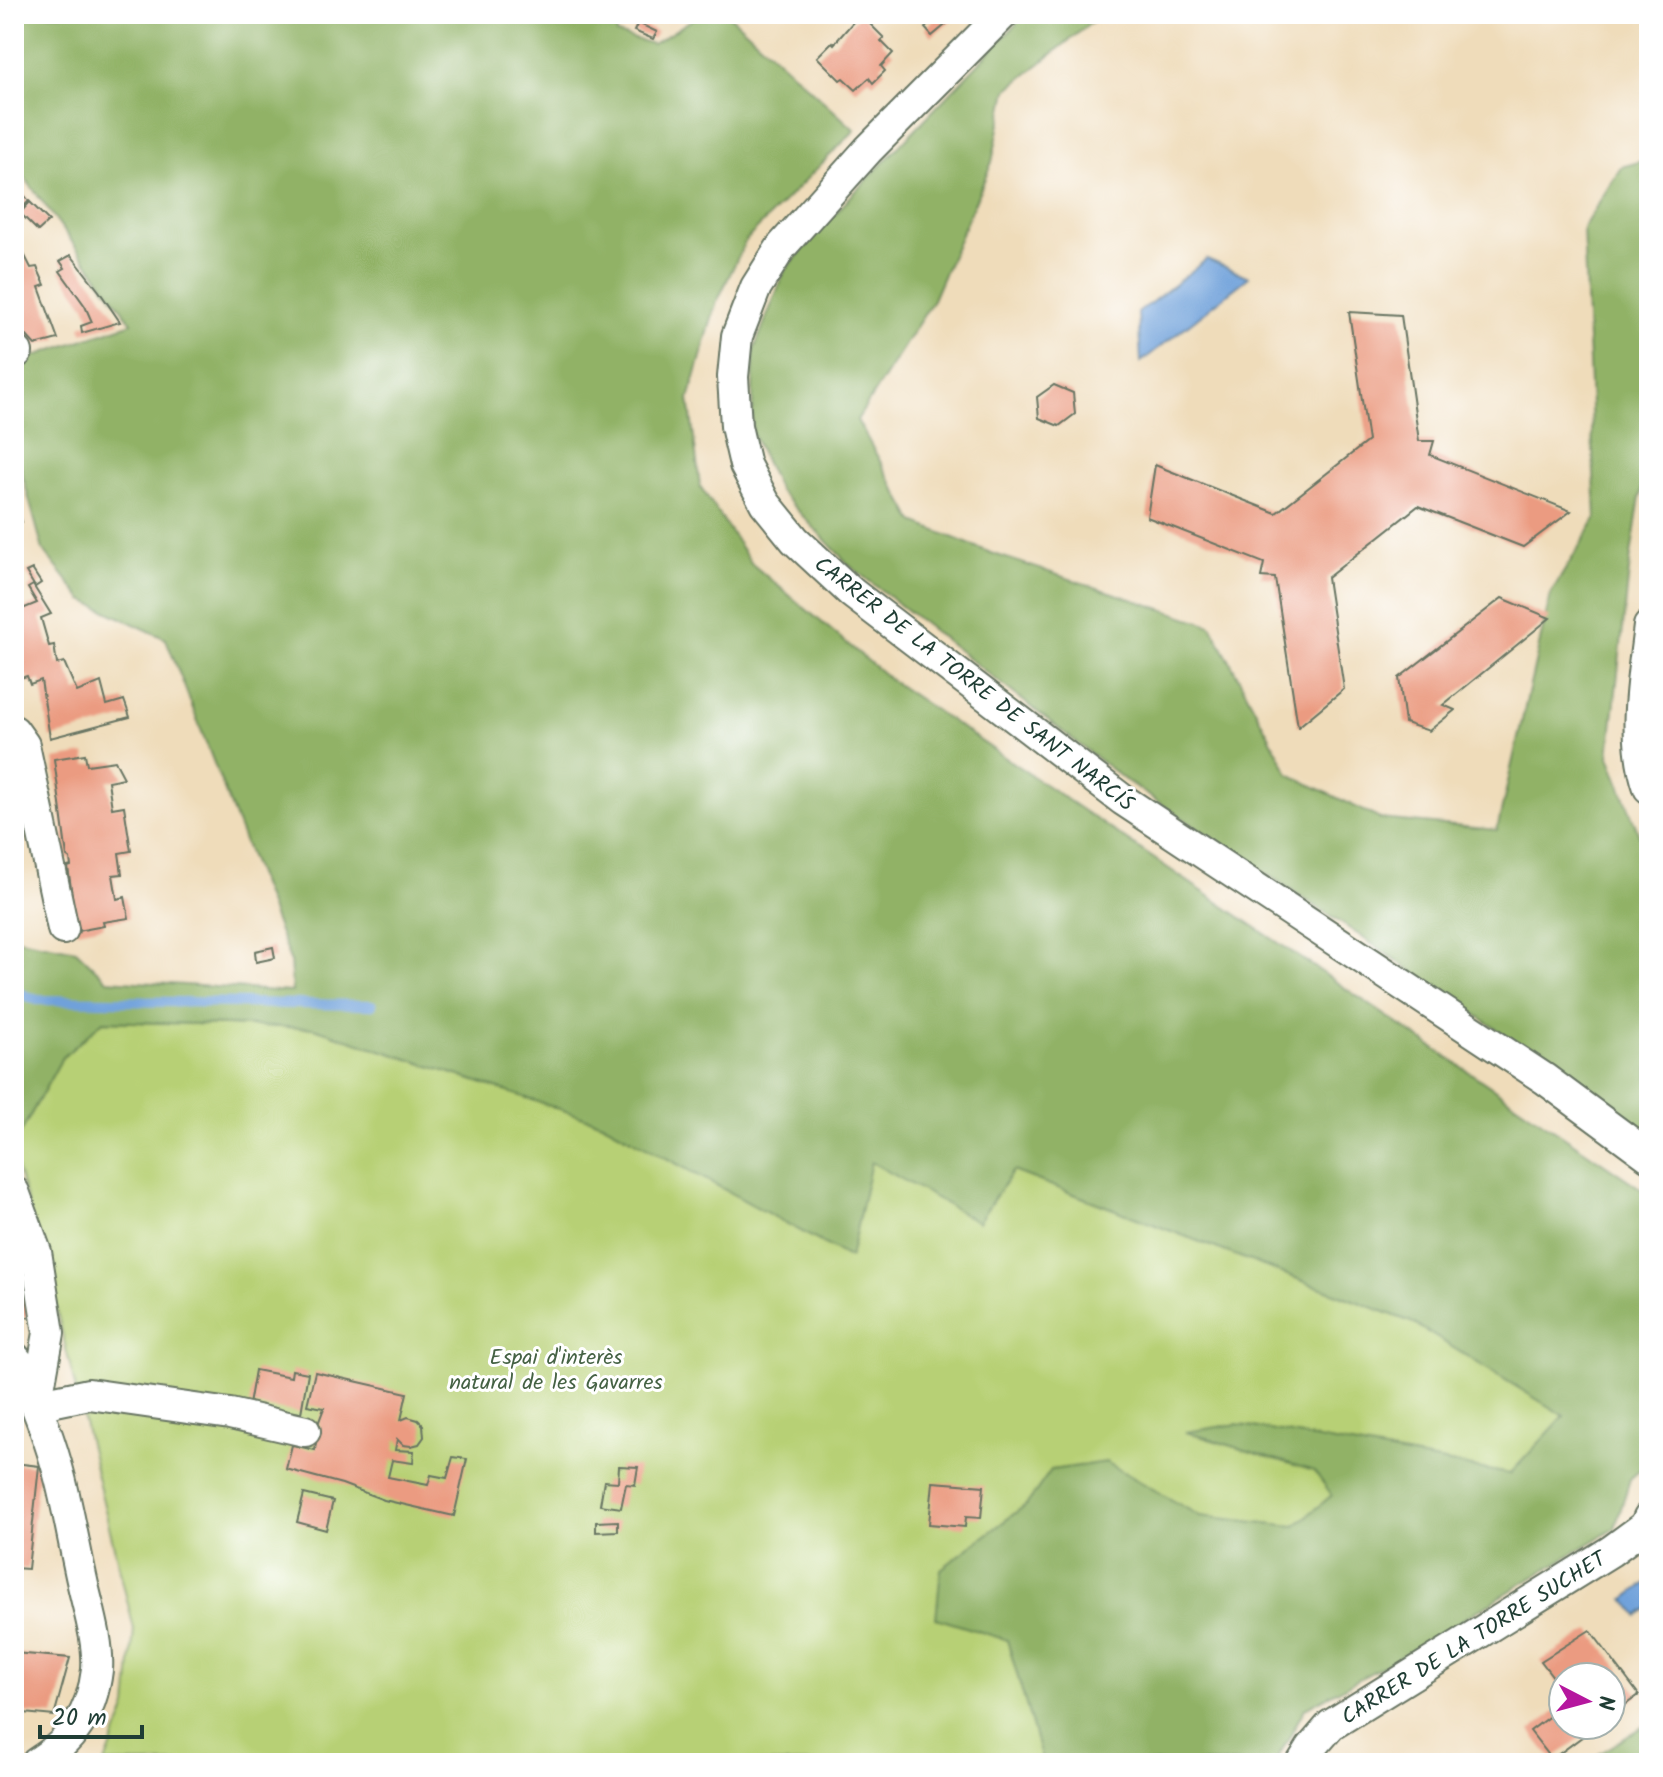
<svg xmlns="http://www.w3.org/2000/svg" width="1663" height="1777" viewBox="0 0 1663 1777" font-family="Kalam,sans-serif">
<rect width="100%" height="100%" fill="#fff"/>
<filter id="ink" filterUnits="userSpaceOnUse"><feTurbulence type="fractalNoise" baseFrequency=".0125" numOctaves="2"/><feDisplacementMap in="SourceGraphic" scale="16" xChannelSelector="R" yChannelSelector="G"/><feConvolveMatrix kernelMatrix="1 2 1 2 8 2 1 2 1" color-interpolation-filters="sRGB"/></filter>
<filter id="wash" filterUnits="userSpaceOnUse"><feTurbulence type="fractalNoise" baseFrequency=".006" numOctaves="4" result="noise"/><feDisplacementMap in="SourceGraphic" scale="32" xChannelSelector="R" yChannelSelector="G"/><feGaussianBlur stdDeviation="1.8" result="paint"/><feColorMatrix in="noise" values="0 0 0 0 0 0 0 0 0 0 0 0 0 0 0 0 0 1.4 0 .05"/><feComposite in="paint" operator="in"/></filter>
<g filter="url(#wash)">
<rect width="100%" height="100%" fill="#efdcba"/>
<polygon fill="#b7d075" stroke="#6b8654" stroke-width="2" points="500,974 1617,1393 1307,1696 1258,1763 105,1763 127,1707 134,1629 44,1258 14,1159 14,1145 62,1057 103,1021 314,1028"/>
<g fill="#91b266" stroke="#58784d" stroke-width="2">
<polygon points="14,14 614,14 617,34 653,44 701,14 728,14 855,130 746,240 716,304 689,399 700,486 752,564 892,681 1649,1194 1649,1462 1630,1479 1615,1528 1402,1656 1305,1708 1275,1763 1043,1763 1007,1640 936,1618 941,1569 1027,1504 1051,1470 1106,1462 1200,1516 1295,1526 1332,1495 1314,1471 1186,1432 1237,1424 1510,1474 1564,1416 1411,1322 1013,1171 978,1222 871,1162 850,1258 602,1123 314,1028 103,1021 62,1058 14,1145 14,938 76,950 107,980 292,992 290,960 166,639 83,600 43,550 14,444 14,409 26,359 132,323 14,163"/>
<polygon points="1026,14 1102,14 1007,90 992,162 932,302 857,420 914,522 991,553 1211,625 1289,774 1380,819 1497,830 1551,593 1596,519 1583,228 1621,167 1649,159 1649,438 1630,562 1609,756 1640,837 1649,849 1649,1133 1353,931 1125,780 850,566 779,491 752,433 754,350 785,270 851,196"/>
<polygon points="1649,1723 1649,1763 1585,1763"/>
</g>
<g fill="#70a1da" stroke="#486f87" stroke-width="2">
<polygon points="1207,259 1249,277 1141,362 1138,313"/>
<polygon points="1649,1581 1649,1607 1638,1616 1625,1599"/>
</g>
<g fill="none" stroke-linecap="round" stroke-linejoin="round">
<polyline stroke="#70a1da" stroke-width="10" points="14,991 37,1000 372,1005"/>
</g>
<g id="blocks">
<g fill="#eb9b81">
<polygon points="860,14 884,38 881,41 893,53 881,66 885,71 873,83 869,78 856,90 843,78 840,80 817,57 832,42 834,44"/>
<polygon points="941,14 954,14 956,16 932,36 925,28"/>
<polygon points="638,23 657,32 653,39 634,31"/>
<polygon points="19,189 29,201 21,209 14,200 14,193"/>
<polygon points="30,202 49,221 38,231 20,213"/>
<polygon points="20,246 31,268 37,267 45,285 39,287 58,339 35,345 14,322 14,251"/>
<polygon points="71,255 99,291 120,322 82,333 81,326 92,322 85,306 60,271 65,268 60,261"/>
<polygon points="1349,312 1401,315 1419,441 1434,441 1430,455 1571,511 1523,547 1418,506 1327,578 1344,689 1298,727 1275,578 1261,577 1264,563 1147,517 1155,465 1276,513 1368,441"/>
<polygon points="1054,385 1073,393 1075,414 1059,426 1039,418 1037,397"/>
<polygon points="14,493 22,522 14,524"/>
<polygon points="32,569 41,583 35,587 26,572"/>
<polygon points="33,585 51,614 41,618 49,646 54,645 57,664 64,662 77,692 101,682 107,705 124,700 130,717 50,738 41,680 30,684 27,676 14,680 14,598 20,610 37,603 28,588"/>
<polygon points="1502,598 1550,618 1443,705 1455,710 1429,731 1405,723 1399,678"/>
<polygon points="85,754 87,765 115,761 124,778 108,781 112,808 124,806 131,851 119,853 122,874 113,875 117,899 125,897 129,918 103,922 104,926 77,931 68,867 71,866 70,859 67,857 54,759"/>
<polygon points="273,947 275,958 256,962 255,951"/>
<polygon points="14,1216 35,1316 30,1318 22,1316 21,1312 14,1312"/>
<polygon points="255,1370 291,1377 292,1370 308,1373 301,1413 249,1405"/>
<polygon points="315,1372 407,1393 401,1420 408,1417 418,1420 423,1425 424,1437 419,1444 411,1446 403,1445 397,1439 395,1450 414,1451 413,1463 392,1460 388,1477 428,1485 431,1475 447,1478 453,1457 467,1459 454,1516 384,1500 342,1484 286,1469 292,1445 315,1450 316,1443 313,1442 318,1433 320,1425 318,1424 324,1408 307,1405"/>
<polygon points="14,1463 39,1466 28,1569 14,1568"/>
<polygon points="619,1466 638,1467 635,1485 626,1484 621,1508 600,1505 604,1481 618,1482"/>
<polygon points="933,1482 984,1486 981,1518 966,1517 965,1527 929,1524"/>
<polygon points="304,1494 333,1501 326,1530 297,1522"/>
<polygon points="618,1521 618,1531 596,1532 596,1522"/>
<polygon points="1590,1630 1639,1695 1611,1715 1611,1677 1563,1677 1563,1690 1541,1661"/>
<polygon points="14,1653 70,1658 54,1716 14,1712"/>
<polygon points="1563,1706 1563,1725 1598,1725 1552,1759 1530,1731"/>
</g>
</g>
</g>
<g filter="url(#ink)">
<use href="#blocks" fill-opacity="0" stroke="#687563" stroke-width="2"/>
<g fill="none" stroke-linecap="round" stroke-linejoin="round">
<g stroke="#687563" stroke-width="34">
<g id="street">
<polyline points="1003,14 868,150 782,246 756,287 737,336 733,377 736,426 745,465 765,503 795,540 852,593 1123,800 1545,1079 1649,1156"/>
<polyline points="14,350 17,352"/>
<path d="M1649,626C1643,678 1631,737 1649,788"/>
<polyline points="14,731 24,745 63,929"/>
<polyline points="14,1192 36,1252 49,1333 36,1405"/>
<path d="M14,1357L19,1363C34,1400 50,1438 60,1478C69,1513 75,1550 83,1585C89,1611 99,1643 97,1670C92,1713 72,1741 37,1763"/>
<polyline points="36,1405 89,1394 230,1414 305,1431"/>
<polyline points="1302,1763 1312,1747 1331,1725 1611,1551 1645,1526 1649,1517"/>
</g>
</g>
<use href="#street" stroke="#fff" stroke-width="30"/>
</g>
</g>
<g text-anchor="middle" stroke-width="6" stroke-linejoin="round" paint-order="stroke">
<g font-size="22" fill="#1f3d34" stroke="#fff">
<text transform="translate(975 683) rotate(38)" y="8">CARRER DE LA TORRE DE SANT NARCÍS</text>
<text transform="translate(1473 1637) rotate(-32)" y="8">CARRER DE LA TORRE SUCHET</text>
</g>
<g font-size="22" fill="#456244" stroke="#fff">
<text x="556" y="1364">Espai d'interès<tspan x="556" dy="25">natural de les Gavarres</tspan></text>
</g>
</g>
<rect width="1663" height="1777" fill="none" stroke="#fff" stroke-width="48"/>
<g transform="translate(1587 1701) rotate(96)"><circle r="38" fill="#ffffff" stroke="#a5b1ae" stroke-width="2"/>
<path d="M0-6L14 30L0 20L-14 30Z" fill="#b5179e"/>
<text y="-12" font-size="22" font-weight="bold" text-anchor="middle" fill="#1f3d34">N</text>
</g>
<path d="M40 1725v12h102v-12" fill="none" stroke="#1f3d34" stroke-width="4"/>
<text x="52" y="1725" font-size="24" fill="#1f3d34" stroke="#ffffff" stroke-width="6" paint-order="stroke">20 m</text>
</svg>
